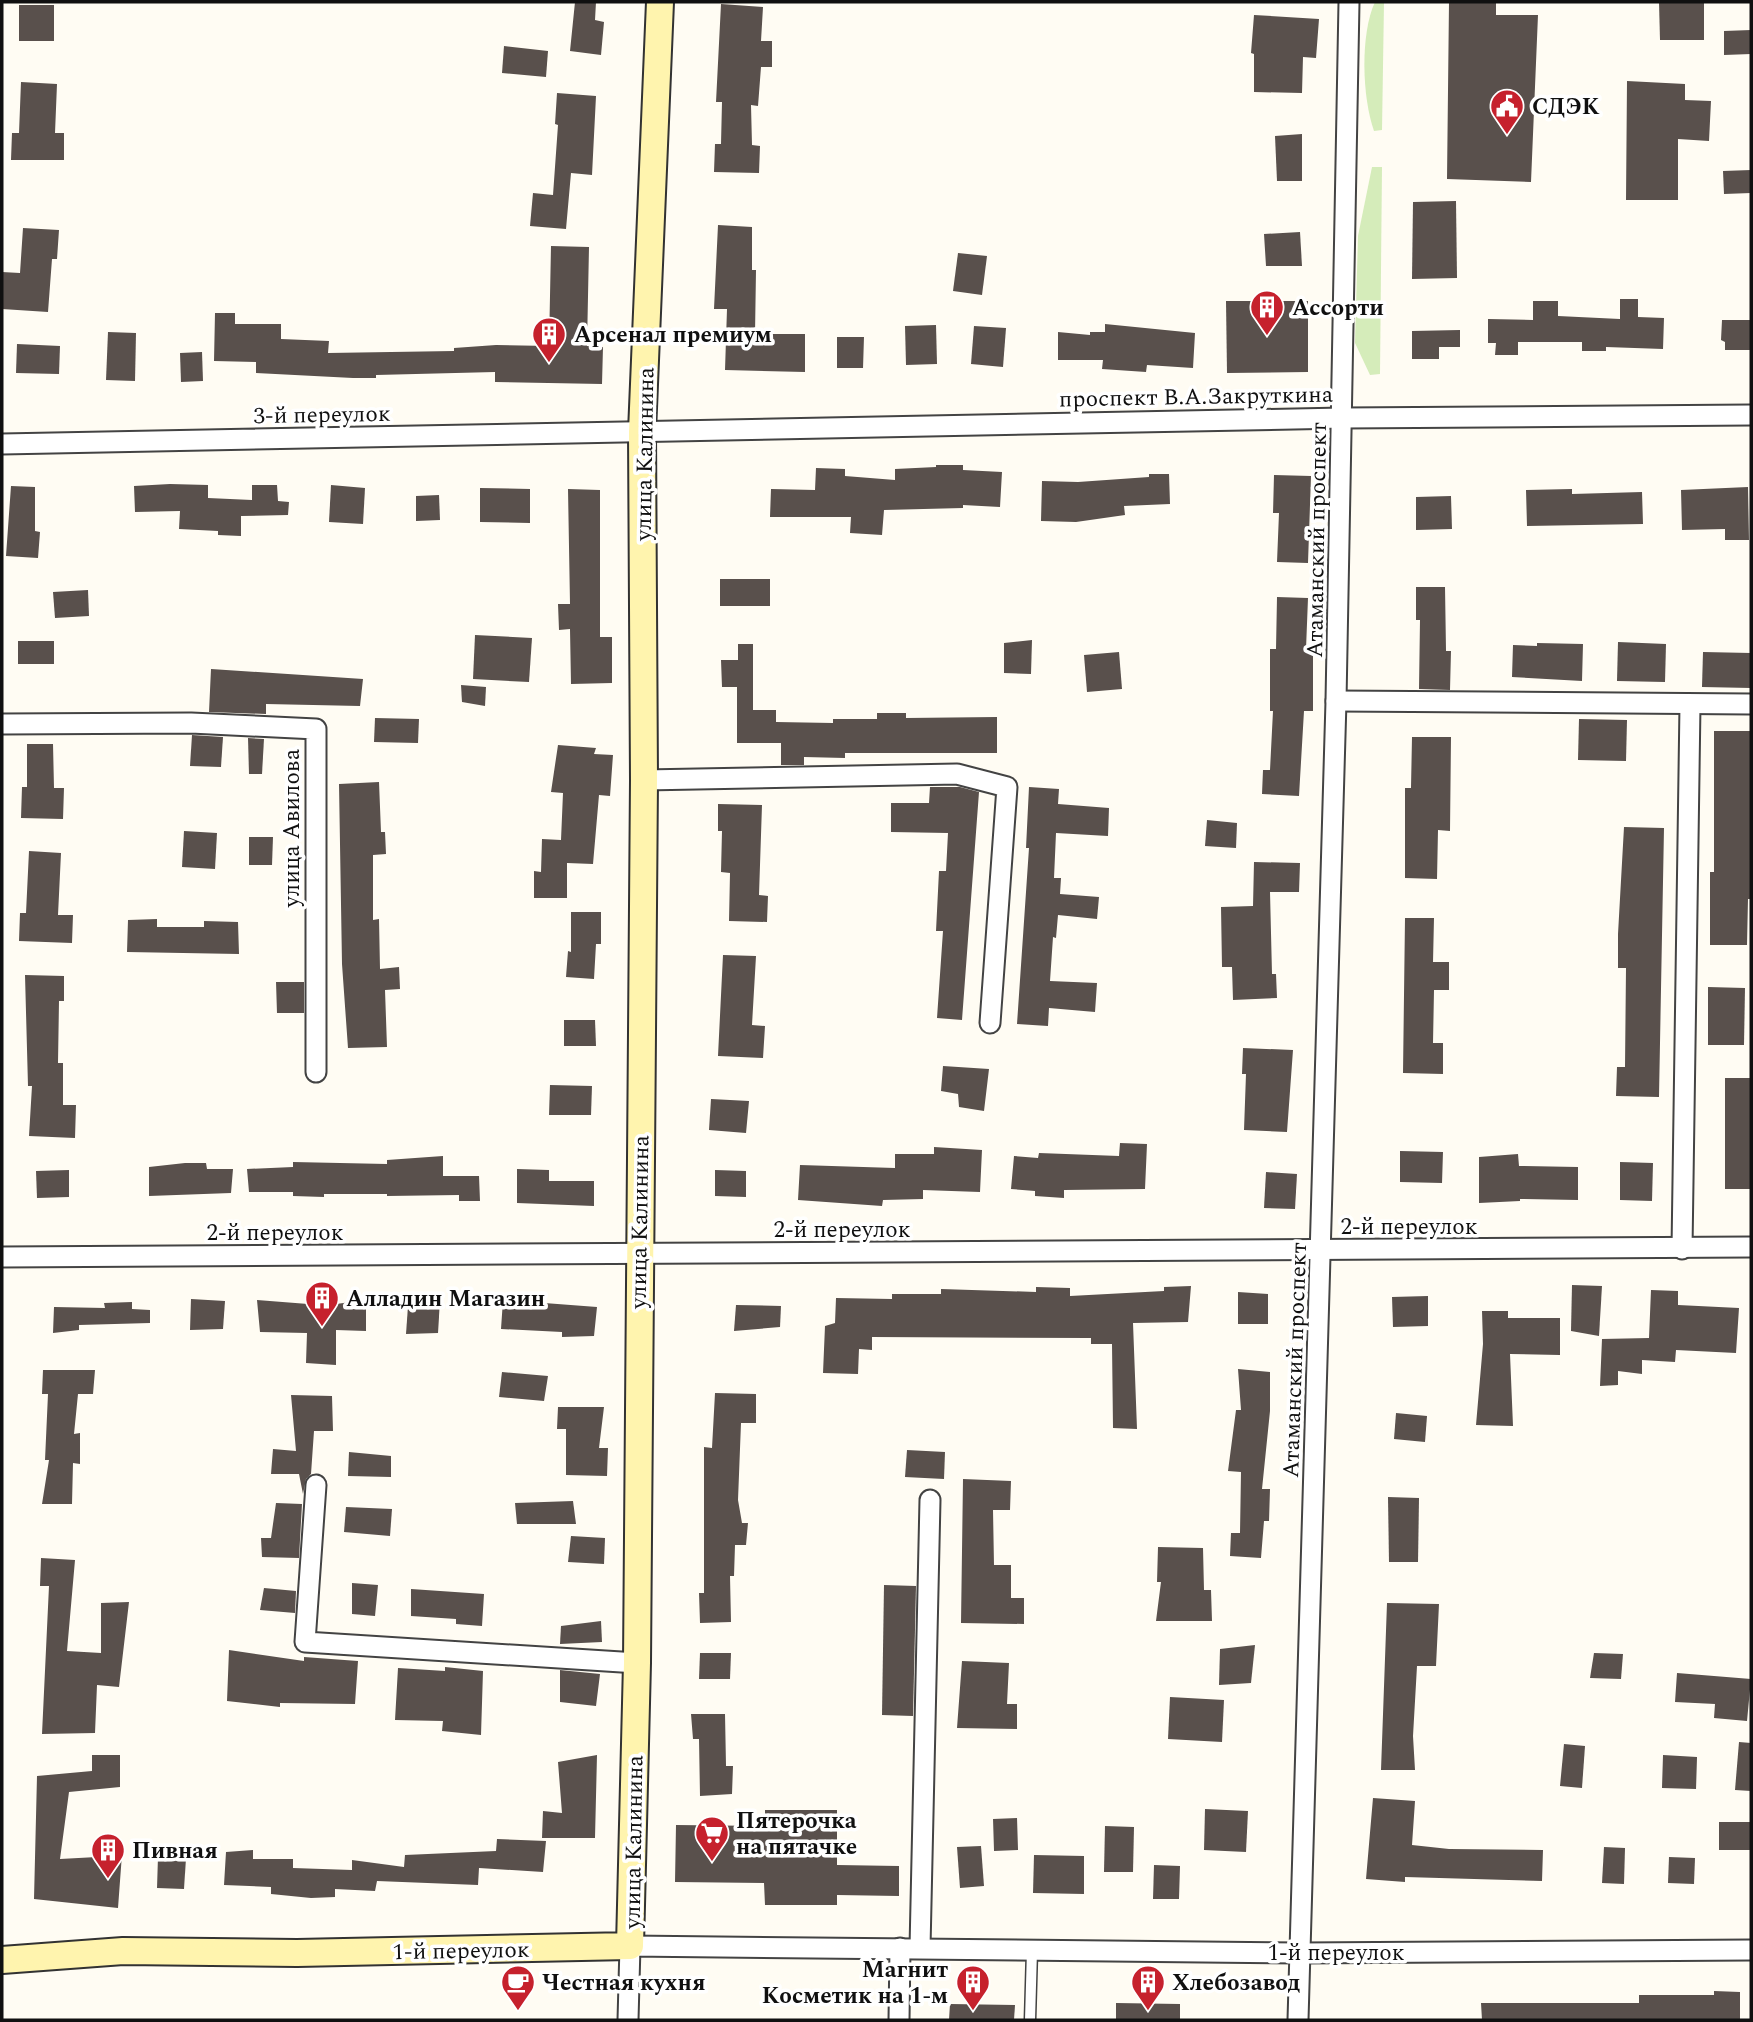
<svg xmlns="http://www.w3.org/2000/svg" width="1753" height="2022" viewBox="0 0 1753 2022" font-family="Spectral,serif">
<rect width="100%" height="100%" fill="#fffcf3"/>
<g fill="#d5ecba">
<path d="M1375,2H1384L1382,130L1374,131C1362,97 1360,34 1375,2Z"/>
<polygon points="1372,167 1382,167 1380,374 1370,375 1355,343 1358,236"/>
</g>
<g fill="#59504c">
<polygon points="575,2 596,2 595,20 604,22 601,55 570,51"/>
<polygon points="1449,2 1496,2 1496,15 1538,15 1531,182 1447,179"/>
<polygon points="1659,2 1704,2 1704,40 1660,40"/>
<polygon points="721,4 763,7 761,41 772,41 772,67 761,67 758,106 751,105 752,145 760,146 759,173 714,172 715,144 721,144 722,102 716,102"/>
<rect x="19" y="5" width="35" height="36"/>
<polygon points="1254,15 1319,19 1316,58 1303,57 1302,93 1254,92 1254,54 1251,53"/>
<polygon points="1751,30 1751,54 1724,55 1724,31"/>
<polygon points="504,46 548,51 546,77 502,73"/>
<polygon points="1627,81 1685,84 1685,100 1711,101 1709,141 1678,139 1678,200 1626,200"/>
<polygon points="21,82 57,84 55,133 64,133 64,160 11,160 12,133 19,133"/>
<polygon points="557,93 596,96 592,175 571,173 566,229 530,226 533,193 553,195 558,125 555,124"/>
<polygon points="1302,134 1302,181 1277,181 1275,136"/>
<polygon points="1751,170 1751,193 1724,194 1723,171"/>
<polygon points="1456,201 1457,278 1412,279 1413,202"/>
<polygon points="718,225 752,227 752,270 756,270 755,334 805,334 805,372 725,370 727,309 714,309"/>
<polygon points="23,228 59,230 57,259 52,259 48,312 2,309 2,272 20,273"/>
<polygon points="1300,232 1302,266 1266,266 1264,234"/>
<polygon points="551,246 589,247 587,346 603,347 602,384 495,382 495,372 376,375 376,378 353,378 256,373 256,362 214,361 215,313 235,313 235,324 281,324 281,339 329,341 328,353 454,351 454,348 496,345 549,346"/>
<polygon points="958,253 987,256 982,295 953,291"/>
<polygon points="1620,299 1638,299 1638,317 1664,318 1663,349 1606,347 1606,351 1582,351 1582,342 1518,342 1518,355 1495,355 1496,343 1488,343 1488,319 1533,320 1533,301 1558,301 1558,316 1620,319"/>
<polygon points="1226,301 1308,301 1308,372 1227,373"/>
<polygon points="1722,320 1751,320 1751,350 1725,350 1725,342 1721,340"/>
<polygon points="1105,324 1195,333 1193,368 1147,365 1146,372 1102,369 1103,360 1058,360 1058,332 1090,335 1090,332 1105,332"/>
<polygon points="936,325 937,364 906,365 905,326"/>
<polygon points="974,326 1006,328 1003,367 971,364"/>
<polygon points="1460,330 1460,347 1439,347 1439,359 1412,359 1412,331"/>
<polygon points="108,332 136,333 135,381 106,380"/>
<polygon points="837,337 864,337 863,368 837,368"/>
<polygon points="17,344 60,346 59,374 16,373"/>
<polygon points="202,352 203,381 181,382 180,353"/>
<polygon points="936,465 963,465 963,470 1002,472 1000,507 963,505 963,508 884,510 882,535 850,533 851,517 770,517 771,489 815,490 816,468 845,469 845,476 895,480 895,469 936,467"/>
<polygon points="1149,474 1169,474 1170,504 1124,506 1125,515 1076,522 1041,521 1042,481 1078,482 1149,477"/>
<polygon points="1274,475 1311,476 1308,563 1277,562 1279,513 1273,513"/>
<polygon points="170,484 208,485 208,498 252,500 252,485 277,485 278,501 289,502 288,515 241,516 241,536 218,535 218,531 179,529 180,511 135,512 134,486"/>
<polygon points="331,485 365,488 363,524 329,522"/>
<polygon points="11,486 35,487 35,531 40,532 38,558 6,556"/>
<polygon points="1748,487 1749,540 1725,540 1725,529 1682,530 1681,490"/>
<polygon points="480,488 530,489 530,523 480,522"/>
<polygon points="568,489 600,490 600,637 612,637 612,683 571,684 570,629 559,630 558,604 570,604"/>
<polygon points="1572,489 1572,494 1642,492 1643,524 1527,526 1526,490"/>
<polygon points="439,495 440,520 416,521 416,496"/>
<polygon points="1451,496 1452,529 1416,530 1416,497"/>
<rect x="720" y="579" width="50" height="27"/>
<polygon points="1416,587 1445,587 1446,651 1451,651 1450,690 1419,689 1420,620 1416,620"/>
<polygon points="88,590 89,616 55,618 53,592"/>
<polygon points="1277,597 1308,598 1306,649 1313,649 1313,711 1304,711 1299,796 1262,794 1263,770 1270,770 1273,711 1270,711 1270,649 1276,649"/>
<polygon points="475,635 532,638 529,682 473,679"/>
<polygon points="1032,640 1031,674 1004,673 1004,643"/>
<rect x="18" y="641" width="36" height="23"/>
<polygon points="1618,642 1666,644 1665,682 1617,681"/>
<polygon points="1537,643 1583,644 1582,681 1512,677 1513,645 1537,646"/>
<polygon points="738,644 753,644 753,710 776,710 776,722 833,723 833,719 877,719 877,713 906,713 906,718 997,717 997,753 845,753 845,758 804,757 804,765 781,765 781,743 737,743 737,687 722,687 721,660 738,660"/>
<polygon points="1119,652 1122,689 1087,692 1084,655"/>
<polygon points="1703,652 1751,653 1751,688 1702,687"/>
<polygon points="211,669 363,679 360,706 266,704 266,714 209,712"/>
<polygon points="461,685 486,687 485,706 462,702"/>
<polygon points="375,718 419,719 418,743 374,742"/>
<polygon points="1579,719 1627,720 1626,761 1578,760"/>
<polygon points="1714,731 1750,731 1751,899 1748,899 1747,945 1710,945 1710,872 1714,872"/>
<polygon points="192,735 223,737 221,767 190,766"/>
<polygon points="1412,737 1451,737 1450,831 1438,830 1437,879 1405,878 1405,788 1411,788"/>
<polygon points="248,738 264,739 262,774 249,774"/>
<polygon points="27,744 53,744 54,788 64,788 63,819 21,818 22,787 27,787"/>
<polygon points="558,745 596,748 594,754 613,755 610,796 599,795 593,864 567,863 567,898 534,898 534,871 541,872 542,839 561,840 563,793 551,792"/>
<polygon points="379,782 381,832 385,832 386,854 373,855 373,920 379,919 380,969 399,967 400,989 385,990 387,1047 348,1048 342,964 339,784"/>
<polygon points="930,787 960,787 979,792 962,1020 937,1018 943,931 936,931 939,871 946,871 948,833 891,832 891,803 929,803"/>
<polygon points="1029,787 1059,789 1058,804 1109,808 1108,836 1056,833 1054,878 1061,878 1060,894 1099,897 1097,919 1058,915 1056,938 1053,937 1050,981 1097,983 1095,1012 1049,1008 1048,1026 1017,1024 1029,848 1026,848"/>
<polygon points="718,804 762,805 759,895 768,896 767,922 729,921 730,873 721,872 722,831 718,831"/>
<polygon points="1207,820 1237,823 1236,848 1205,846"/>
<polygon points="1624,827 1664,828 1659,1097 1616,1096 1617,1067 1625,1067 1626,968 1618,968 1618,934"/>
<polygon points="184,831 217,833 215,869 182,867"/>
<polygon points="249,837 273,837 272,865 249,865"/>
<polygon points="29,851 61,853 58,915 73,915 72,943 19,941 20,913 26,913"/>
<polygon points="1254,862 1300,863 1299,892 1270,892 1272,974 1276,974 1277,998 1233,1000 1232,967 1222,967 1221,907 1253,906"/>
<polygon points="571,912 601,912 601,944 596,944 594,979 566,977 568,951 571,952"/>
<polygon points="1405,918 1434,918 1433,962 1449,962 1449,990 1434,990 1433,1043 1443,1043 1443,1074 1403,1073"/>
<polygon points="157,919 157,927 204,927 204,921 238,922 239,954 127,952 128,920"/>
<polygon points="723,955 756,956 752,1025 765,1026 763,1058 718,1056"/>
<polygon points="25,975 64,976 64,1001 59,1001 58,1063 63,1063 63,1105 76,1105 75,1138 29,1136 32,1086 28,1086"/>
<polygon points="276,982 304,982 304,1013 277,1013"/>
<polygon points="1708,987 1745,988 1744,1045 1708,1045"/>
<polygon points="564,1020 595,1020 596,1046 564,1046"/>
<polygon points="1243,1048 1293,1050 1287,1132 1244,1130 1246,1074 1242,1074"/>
<polygon points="943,1066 989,1069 984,1111 959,1107 958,1094 941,1091"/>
<rect x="1725" y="1078" width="26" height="111"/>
<polygon points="550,1085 592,1086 591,1115 549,1115"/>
<polygon points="711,1099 749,1101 746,1133 709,1130"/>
<polygon points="1120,1143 1147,1144 1145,1189 1064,1190 1064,1198 1035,1196 1035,1191 1011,1189 1014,1156 1038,1158 1039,1153 1119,1156"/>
<polygon points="934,1147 982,1150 980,1192 923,1190 923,1199 883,1200 882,1206 798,1200 800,1165 895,1168 895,1154 934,1154"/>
<polygon points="1400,1151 1443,1152 1442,1183 1400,1182"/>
<polygon points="1518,1154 1519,1166 1578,1167 1578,1200 1520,1199 1520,1201 1479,1203 1479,1157"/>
<polygon points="443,1156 443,1176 479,1176 480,1201 459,1201 459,1195 387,1196 387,1194 324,1194 324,1197 293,1196 293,1192 249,1192 247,1169 293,1167 293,1162 387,1164 387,1160"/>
<polygon points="1620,1162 1653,1163 1652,1201 1620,1200"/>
<polygon points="185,1163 206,1163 207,1169 233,1169 231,1193 149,1196 149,1167"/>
<polygon points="517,1169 549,1170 549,1181 594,1181 594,1206 517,1203"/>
<polygon points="69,1170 69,1197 37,1198 36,1171"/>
<polygon points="715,1170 746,1171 746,1197 715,1196"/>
<polygon points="1266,1172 1297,1174 1295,1209 1264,1208"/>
<polygon points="1572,1285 1602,1286 1599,1336 1571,1331"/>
<polygon points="1191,1286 1188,1322 1133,1323 1137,1429 1113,1428 1112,1344 1091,1344 1091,1338 872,1337 872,1350 859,1349 858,1374 823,1373 825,1326 835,1323 836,1298 892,1299 892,1294 941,1294 941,1289 1036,1292 1036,1287 1070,1288 1070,1296 1164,1291 1164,1287"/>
<polygon points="1651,1290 1678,1291 1678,1305 1739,1308 1736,1353 1676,1350 1675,1362 1642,1360 1642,1374 1618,1371 1618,1385 1600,1386 1602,1339 1649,1338"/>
<polygon points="1238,1292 1268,1294 1268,1324 1238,1324"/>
<polygon points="308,1293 336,1293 336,1304 366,1300 366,1331 336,1330 336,1365 306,1363 307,1333 260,1332 257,1300 308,1304"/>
<polygon points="1428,1296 1428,1326 1393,1327 1392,1297"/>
<polygon points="191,1299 225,1301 223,1329 190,1330"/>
<polygon points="440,1300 438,1333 406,1334 408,1306"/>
<polygon points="503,1300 597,1307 594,1336 562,1337 562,1332 501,1329"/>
<polygon points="132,1302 132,1309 150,1310 150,1323 79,1325 79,1330 53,1333 54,1307 105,1308 104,1303"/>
<polygon points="736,1305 781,1306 780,1327 734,1331"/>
<polygon points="1482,1311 1508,1311 1508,1318 1560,1318 1560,1355 1510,1354 1513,1426 1476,1425 1483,1344"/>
<polygon points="1238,1369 1270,1372 1270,1411 1262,1489 1270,1489 1269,1521 1264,1521 1261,1558 1230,1556 1231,1533 1240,1533 1241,1472 1228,1471 1236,1410 1241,1410"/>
<polygon points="43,1370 95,1370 93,1394 78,1394 74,1434 80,1433 80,1464 73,1463 72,1504 42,1504 49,1460 45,1460 48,1394 42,1394"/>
<polygon points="502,1372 548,1376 544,1401 499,1397"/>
<polygon points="715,1393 756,1394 756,1423 741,1423 738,1500 742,1523 748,1523 746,1545 735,1545 734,1576 730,1576 731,1622 700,1623 699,1593 704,1593 704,1447 712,1448"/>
<polygon points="291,1395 332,1396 333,1431 314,1431 311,1474 306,1479 303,1494 299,1474 271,1474 273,1449 296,1451"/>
<polygon points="558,1407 604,1407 599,1448 608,1448 607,1476 566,1475 566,1429 557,1429"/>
<polygon points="1396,1413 1427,1416 1425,1442 1394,1439"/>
<polygon points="907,1450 945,1452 944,1479 905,1477"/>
<polygon points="349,1452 391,1456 391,1477 348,1476"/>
<polygon points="963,1479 1011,1481 1010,1510 993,1510 994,1565 1011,1565 1011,1598 1024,1598 1024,1624 961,1623"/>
<polygon points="1388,1497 1419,1498 1418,1562 1389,1562"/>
<polygon points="573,1501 576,1524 517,1524 515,1503"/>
<polygon points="276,1503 302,1504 299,1558 262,1557 261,1538 271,1538"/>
<polygon points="346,1507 392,1509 390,1536 344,1532"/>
<polygon points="571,1536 605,1538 604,1564 568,1562"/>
<polygon points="1158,1547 1203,1548 1204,1590 1211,1590 1212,1621 1156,1621 1161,1582 1157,1582"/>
<polygon points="41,1558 75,1560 67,1651 101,1653 101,1603 129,1602 119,1687 97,1685 95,1733 42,1734 49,1586 40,1586"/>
<polygon points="352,1583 378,1585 375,1616 352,1614"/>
<polygon points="884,1585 916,1586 913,1716 882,1715"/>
<polygon points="264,1588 296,1591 295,1613 260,1610"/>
<polygon points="411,1589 484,1594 482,1626 456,1624 456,1619 411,1616"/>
<polygon points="1387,1603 1439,1604 1436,1666 1417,1666 1413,1736 1415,1770 1381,1770"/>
<polygon points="601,1621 602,1642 560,1644 561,1626"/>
<polygon points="1255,1645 1251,1683 1219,1685 1220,1649"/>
<polygon points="229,1650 304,1661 304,1657 358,1661 355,1704 280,1703 280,1707 227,1701"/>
<polygon points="700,1653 731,1653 730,1679 699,1679"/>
<polygon points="1594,1653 1623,1654 1621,1679 1590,1678"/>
<polygon points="962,1661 1009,1663 1007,1704 1017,1704 1017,1729 957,1728"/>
<polygon points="445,1667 483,1671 481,1735 442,1731 443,1721 395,1720 398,1668 445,1671"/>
<polygon points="560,1670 600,1674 596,1706 560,1702"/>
<polygon points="1677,1673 1751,1679 1747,1721 1714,1718 1715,1704 1675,1702"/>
<polygon points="1170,1697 1224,1700 1222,1742 1168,1739"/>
<polygon points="691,1714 725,1714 726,1766 733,1766 732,1794 700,1796 699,1739 693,1739"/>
<polygon points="1739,1742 1751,1743 1751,1791 1735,1790"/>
<polygon points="1564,1744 1585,1746 1582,1788 1560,1786"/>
<polygon points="92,1755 120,1755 120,1787 69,1792 60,1859 97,1857 97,1852 122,1854 118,1908 34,1899 37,1776 92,1771"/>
<polygon points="597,1755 595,1838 542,1838 543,1811 562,1813 558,1762"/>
<polygon points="1663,1755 1697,1757 1696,1789 1662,1788"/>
<polygon points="1373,1798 1415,1801 1412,1845 1449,1849 1543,1850 1542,1881 1405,1877 1405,1882 1366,1879"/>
<polygon points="1205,1809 1248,1811 1246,1852 1204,1850"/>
<polygon points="765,1810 837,1810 837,1865 899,1866 899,1896 837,1895 837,1905 765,1905 764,1883 675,1882 676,1825 765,1826"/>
<polygon points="1017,1818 1018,1850 994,1851 993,1819"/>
<rect x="1719" y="1822" width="32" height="28"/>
<polygon points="1105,1826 1134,1827 1133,1872 1104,1872"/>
<polygon points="497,1839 546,1841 543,1872 479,1868 478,1885 377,1881 375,1891 335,1889 335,1897 311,1898 271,1894 271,1887 224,1885 226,1852 253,1850 253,1859 293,1859 293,1868 352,1870 352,1860 404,1867 405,1855 496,1851"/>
<polygon points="981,1846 984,1886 960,1888 957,1847"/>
<polygon points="1604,1847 1625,1848 1624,1884 1602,1883"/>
<polygon points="1034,1855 1084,1856 1084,1894 1033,1893"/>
<polygon points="158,1857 186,1858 184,1889 157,1888"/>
<polygon points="1669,1857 1695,1858 1694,1884 1668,1883"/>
<polygon points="1154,1865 1180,1866 1179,1899 1153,1899"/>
<polygon points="1714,1991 1740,1992 1740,2020 1482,2020 1481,2003 1639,2003 1639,1995 1714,1995"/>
<polygon points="1116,2003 1180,2004 1180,2020 1116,2020"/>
<polygon points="950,2004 1015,2005 1014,2020 949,2020"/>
</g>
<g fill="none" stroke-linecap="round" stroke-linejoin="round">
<g stroke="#434343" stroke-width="13">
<polyline id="lane" points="1030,2020 1032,1950"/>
</g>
<g stroke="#434343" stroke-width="23">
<g id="street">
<polyline points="2,444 1343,418 1751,415"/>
<polyline points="1336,701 1751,704"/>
<polyline points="2,724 191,723 316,729 316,1072"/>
<polyline points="644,780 957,774 1007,787 990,1023"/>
<polyline points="1682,1249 1690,705"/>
<polyline points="2,1257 1751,1247"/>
<polyline points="316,1485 305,1642 637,1663"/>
<polyline points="920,1948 930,1500"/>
<polyline points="628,2020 630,1946 1301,1953 1751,1950"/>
<polyline points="899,2020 900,1948"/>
<polyline points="1298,2020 1336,701 1349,2"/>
</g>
</g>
<g stroke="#323232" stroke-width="30">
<polyline id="secondary" points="2,1960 123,1951 297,1953 630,1946 637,1663 644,780 642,432 660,2"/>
</g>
<use href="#lane" stroke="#fff" stroke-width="10"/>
<use href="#street" stroke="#fff" stroke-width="19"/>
<use href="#secondary" stroke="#fff4ae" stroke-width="26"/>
</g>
<defs>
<g id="civic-pin" transform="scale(1.75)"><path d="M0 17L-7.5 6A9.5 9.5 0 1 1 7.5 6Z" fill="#c6212d" stroke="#fff"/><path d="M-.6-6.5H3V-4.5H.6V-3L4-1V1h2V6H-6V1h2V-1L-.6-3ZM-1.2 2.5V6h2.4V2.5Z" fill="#fff"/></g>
<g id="building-pin" transform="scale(1.75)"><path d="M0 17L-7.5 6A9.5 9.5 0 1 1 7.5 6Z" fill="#c6212d" stroke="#fff"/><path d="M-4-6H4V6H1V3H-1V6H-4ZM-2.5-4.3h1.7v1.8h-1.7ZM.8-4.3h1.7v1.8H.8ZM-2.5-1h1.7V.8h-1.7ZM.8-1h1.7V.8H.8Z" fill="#fff"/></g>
<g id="supermarket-pin" transform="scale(1.75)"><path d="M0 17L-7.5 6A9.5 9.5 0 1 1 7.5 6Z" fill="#c6212d" stroke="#fff"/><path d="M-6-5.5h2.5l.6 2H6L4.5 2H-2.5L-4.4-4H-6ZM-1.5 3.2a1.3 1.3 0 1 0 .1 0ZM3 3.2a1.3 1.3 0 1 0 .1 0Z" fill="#fff"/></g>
<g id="cafe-pin" transform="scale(1.75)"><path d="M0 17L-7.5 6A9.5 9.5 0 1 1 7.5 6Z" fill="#c6212d" stroke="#fff"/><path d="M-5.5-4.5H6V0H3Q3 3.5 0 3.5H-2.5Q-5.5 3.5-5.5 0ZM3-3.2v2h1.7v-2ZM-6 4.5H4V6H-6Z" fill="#fff"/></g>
</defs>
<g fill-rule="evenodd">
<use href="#civic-pin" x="1507" y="106"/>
<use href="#building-pin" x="1267" y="307"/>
<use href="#building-pin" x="549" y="334"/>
<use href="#building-pin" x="322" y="1298"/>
<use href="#supermarket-pin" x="712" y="1833"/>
<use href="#building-pin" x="108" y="1850"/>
<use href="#cafe-pin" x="518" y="1982"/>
<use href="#building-pin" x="973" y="1982"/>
<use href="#building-pin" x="1148" y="1982"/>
</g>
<g text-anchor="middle" stroke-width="7" stroke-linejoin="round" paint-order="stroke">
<g font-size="23" font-weight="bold" fill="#101010" stroke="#fff" text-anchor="start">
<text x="1532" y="114">СДЭК</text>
<text x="1292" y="315">Ассорти</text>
<text x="574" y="342">Арсенал премиум</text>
<text x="346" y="1306">Алладин Магазин</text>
<text x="736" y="1828">Пятерочка<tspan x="736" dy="26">на пятачке</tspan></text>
<text x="132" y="1858">Пивная</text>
<text x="948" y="1977" text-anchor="end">Магнит<tspan x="948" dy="26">Косметик на 1-м</tspan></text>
<text x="542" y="1990">Честная кухня</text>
<text x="1172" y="1990">Хлебозавод</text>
</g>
<g font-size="23" fill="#101010" stroke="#fff">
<text transform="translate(1196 396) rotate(-1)" y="8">проспект В.А.Закруткина</text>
<text transform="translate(322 414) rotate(-1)" y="8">3-й переулок</text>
<text transform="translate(644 454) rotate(-89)" y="8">улица Калинина</text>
<text transform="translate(1316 540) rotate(-89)" y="8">Атаманский проспект</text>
<text transform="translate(291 828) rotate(-90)" y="8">улица Авилова</text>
<text transform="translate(639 1222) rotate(-89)" y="8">улица Калинина</text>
<text x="1409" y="1234">2-й переулок</text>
<text x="842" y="1237">2-й переулок</text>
<text x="275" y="1240">2-й переулок</text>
<text transform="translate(1294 1360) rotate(-88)" y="8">Атаманский проспект</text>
<text transform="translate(633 1842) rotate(-89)" y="8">улица Калинина</text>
<text transform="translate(461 1950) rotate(-1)" y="8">1-й переулок</text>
<text x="1336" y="1960">1-й переулок</text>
</g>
</g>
<rect width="1753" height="2022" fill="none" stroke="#101010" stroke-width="7"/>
</svg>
